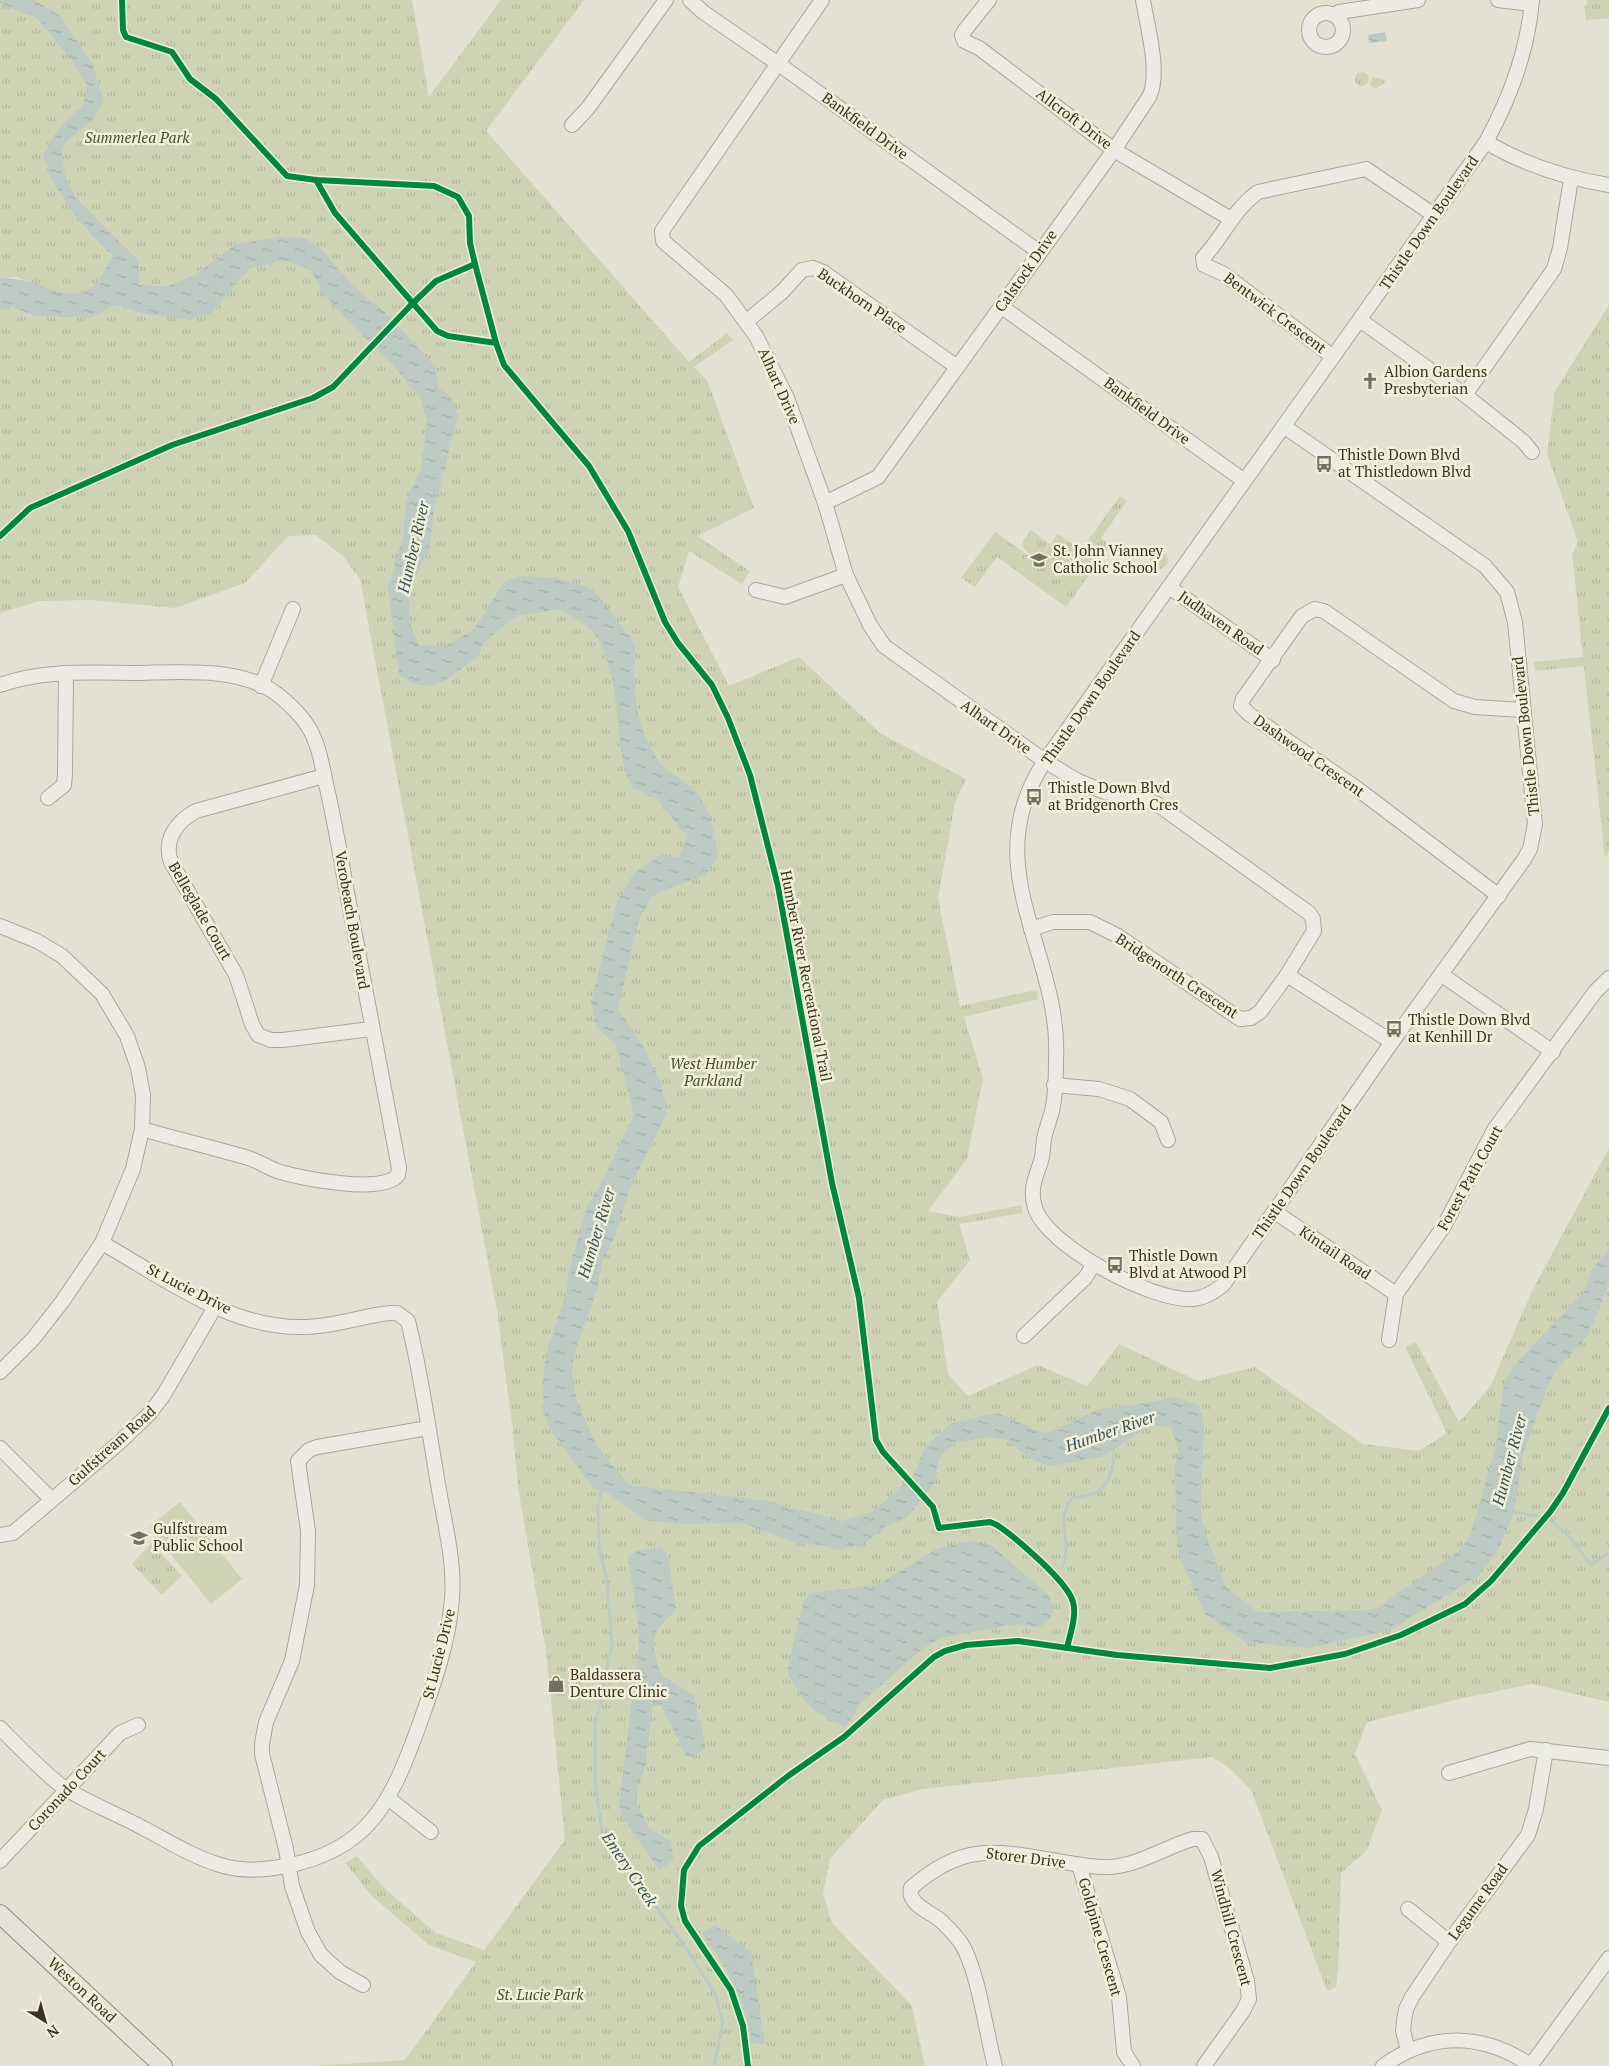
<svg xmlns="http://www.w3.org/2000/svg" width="1609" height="2066" viewBox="0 0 1609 2066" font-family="'PT Serif',serif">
<defs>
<pattern id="park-tufts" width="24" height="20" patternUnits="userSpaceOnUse" patternTransform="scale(1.25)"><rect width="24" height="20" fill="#ced3b6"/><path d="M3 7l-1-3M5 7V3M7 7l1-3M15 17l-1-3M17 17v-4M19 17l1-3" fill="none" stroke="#b2b69c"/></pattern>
<pattern id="water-ripples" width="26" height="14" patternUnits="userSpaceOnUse" patternTransform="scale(1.25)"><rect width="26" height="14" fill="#bccac3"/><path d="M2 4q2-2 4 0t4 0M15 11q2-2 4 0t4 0" fill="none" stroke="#a2aea7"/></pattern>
</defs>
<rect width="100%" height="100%" fill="#e3e1d2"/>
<polygon fill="#ced3b6" points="180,1502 242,1579 211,1604 149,1527"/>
<g fill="url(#park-tufts)">
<polygon points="0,0 412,0 429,97 501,0 584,0 486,131 689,362 727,333 733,340 694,367 707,380 754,508 697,536 750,571 742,584 689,551 678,587 729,686 799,657 880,733 966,779 955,803 938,898 960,1006 1036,990 1038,999 964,1017 983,1078 967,1159 928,1211 959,1217 1022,1205 1022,1213 959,1224 970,1260 937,1302 948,1374 968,1396 1038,1365 1087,1386 1119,1344 1198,1381 1255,1367 1363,1444 1419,1451 1447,1433 1405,1347 1416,1342 1459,1422 1490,1387 1532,1291 1609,1148 1609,1702 1532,1684 1459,1699 1367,1722 1355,1754 1382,1810 1367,1850 1341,1873 1338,1970 1336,1987 1327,1991 1251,1790 1232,1770 1212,1757 923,1789 883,1800 830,1859 823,1894 832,1923 912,2006 925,2066 314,2066 405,2060 476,1962 429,1945 372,1896 345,1863 357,1856 382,1886 436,1933 484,1950 565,1840 546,1651 518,1487 513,1432 497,1310 360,579 343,556 316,535 288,536 245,583 175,608 91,600 40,601 0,613 0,310 11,307 36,316 89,318 116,305 139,313 211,314 249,269 285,260 259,241 235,244 195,275 167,286 139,285 69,295 45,289 17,277 0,278"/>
<polygon points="1587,0 1609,0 1609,18 1586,20 1584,6 1587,5"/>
<circle cx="1362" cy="79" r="7"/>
<polygon points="1372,77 1380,78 1386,82 1375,89 1370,85"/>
<polygon points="1609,305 1609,852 1605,858 1584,666 1535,671 1534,662 1583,657 1572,554 1578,542 1547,454 1555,391"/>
<polygon points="1120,496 1127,501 1101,538 1111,545 1066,607 997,557 975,587 961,578 995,532 1038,562 1058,534 1081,550"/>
<polygon points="1031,530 1050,544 1039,560 1024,549 1023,541"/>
<circle cx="1159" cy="560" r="9"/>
<polygon points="151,1543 182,1576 162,1595 132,1564"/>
</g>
<g fill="url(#water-ripples)">
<path d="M0,0H34L59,15L92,63L103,101L93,119L66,142L62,152L65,175L75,197L138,260L139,285L167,286L195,275L235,244L282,237L305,238L321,249L354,287L386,313L436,367L438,388L451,397L458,415L434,509L429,551L408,590L411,625L419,645L444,647L474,629L504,582L521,576L556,578L593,589L636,645C632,684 635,730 660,763C668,773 684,779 693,789C711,808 714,831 718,856L705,875L654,894L639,919L618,1009L641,1043L661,1082L667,1113L630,1188L615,1236L602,1262L597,1290L574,1354L572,1376L577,1402L597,1446L629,1485L768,1501L841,1521L872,1512L914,1475L925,1447L950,1424L997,1413L1045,1434L1097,1410L1152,1402L1172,1397L1199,1405L1204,1422L1201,1515L1209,1544L1227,1588L1257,1612L1374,1610L1458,1552L1470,1536L1495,1450L1504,1384L1512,1368L1584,1291L1591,1271L1609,1248V1285L1587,1337L1556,1370L1546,1391L1523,1454L1514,1511L1498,1551L1478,1576L1391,1630L1309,1648L1273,1645L1245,1642L1205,1614L1183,1566L1177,1545L1175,1465L1179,1453L1171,1428L1151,1425L1102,1457L1051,1466L1033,1460L1007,1440L988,1437L956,1443L943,1452L938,1463L935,1482L908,1517L883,1528L865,1543L840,1550L821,1545L795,1543L743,1523L675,1524L644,1519L608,1493L593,1488L550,1429L543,1410L544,1368L548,1348L566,1294L569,1270L587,1207L599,1188L634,1115L616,1045L596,1026L591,1001L617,902L634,873L658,856L679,857L687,836L655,797L632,788C629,780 624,771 623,762C617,726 617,651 587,626C579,620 569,615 561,609L521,615L513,618L482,645L479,656L444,681L427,686L413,684L399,675L388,587L403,537L406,501L421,468L427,422L421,399L391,363L355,328L321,291L312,271L285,260L249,269L211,314L190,320L139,313L116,305L90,318L36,316L11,307L0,310V278C49,275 84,328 112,255C83,227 54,195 43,155L61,126L83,105L87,85L73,62L37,18L0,3Z"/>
<polygon points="1385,32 1387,41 1369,43 1368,35"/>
<path d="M969,1541L991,1545L1050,1597L1053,1611L1049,1620L1038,1628L1017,1624L941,1638L921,1650L862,1702L845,1727C807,1709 807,1707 787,1671L804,1600L811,1593L877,1585L937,1549Z"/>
<polygon points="661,1547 667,1554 676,1609 657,1630 653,1644 659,1669 665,1679 694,1695 706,1749 687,1758 661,1705 652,1706 645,1770 637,1785 637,1803 648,1827 670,1841 674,1860 659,1870 621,1814 619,1803 639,1646 638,1624 628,1557 636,1551"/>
<path d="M715,1925L751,1952L765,2044L751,2043C744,1997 729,1970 702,1933Z"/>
</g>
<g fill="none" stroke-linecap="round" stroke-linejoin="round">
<g stroke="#bccac3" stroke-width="3">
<polyline points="603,1485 598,1504 599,1548 607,1580 612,1644 595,1727 595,1781 602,1832 683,1944 716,1995 723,2023 714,2066"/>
<polyline points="1510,1511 1542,1517"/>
<polyline points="1549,1519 1571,1538 1591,1565 1609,1553"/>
<path d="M1062,1567C1074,1544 1054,1521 1072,1498C1094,1497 1107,1490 1112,1469C1114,1460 1115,1454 1113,1445"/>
</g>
<g stroke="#a9a69a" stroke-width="16">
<g id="minor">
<polyline points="690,0 703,12 787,70 1039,252"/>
<polyline points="822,0 662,231 663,241 726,295 756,336 787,398 825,503 846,575 870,625 884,646 1045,761 1078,781 1105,792 1143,799 1157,804 1309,913 1313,919 1314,931 1287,975 1260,1012 1251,1018 1240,1019 1118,936 1090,922 1053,922 1031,929"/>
<polyline points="989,0 965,30 962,35 964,41 979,48 1114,150 1231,219"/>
<polyline points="1498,0 1531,4"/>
<circle cx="1326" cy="30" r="17"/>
<polyline points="1335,15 1339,12 1418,0"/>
<polyline points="572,125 588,108 666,0"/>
<path d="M1486,142C1523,164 1566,178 1609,185"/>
<polyline points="1002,307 1243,480"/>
<polyline points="1360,320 1465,395 1524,442 1532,452"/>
<polyline points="747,321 782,292 802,270 813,268 823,272 957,367"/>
<path d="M1333,357L1224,274L1204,265L1203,258C1223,237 1233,210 1258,192L1366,169L1434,215"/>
<polyline points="1465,395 1554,269 1560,248 1571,179"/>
<path d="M1285,427L1485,566L1507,592L1515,622L1535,824L1530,849L1523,861L1392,1042L1223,1285C1214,1292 1205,1298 1193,1299C1153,1302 1048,1247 1035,1208C1030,1191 1034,1181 1040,1164C1044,1156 1042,1144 1045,1135C1047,1125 1052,1115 1053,1106C1056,1091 1056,1075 1056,1060C1062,953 974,867 1045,761L1486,142C1510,98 1528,50 1532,0"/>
<path d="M825,503L878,477L1114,150L1149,97C1161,74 1147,26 1143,0"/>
<polyline points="1169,587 1273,660"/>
<polyline points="756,590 785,597 846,575"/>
<path d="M0,685C44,669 93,673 139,673C182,672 241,667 277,694C292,706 307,720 314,738C320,752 323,768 326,784C334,818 340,853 346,887C364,981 382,1075 399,1168L398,1175C383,1195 302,1178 280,1172C268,1168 257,1160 245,1157C211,1147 176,1139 142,1129"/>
<polyline points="261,686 293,609"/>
<path d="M324,776L196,811C177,821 163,840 171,862L236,975L252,1024L258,1035L271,1040H283L371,1029"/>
<polyline points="48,798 64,785 65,774 66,673"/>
<polyline points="1499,896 1355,787 1249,714 1241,706 1243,699 1302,616 1315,609 1324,611 1454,701 1475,707 1522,710"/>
<polyline points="0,926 37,941 62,956 102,994 127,1036 138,1068 143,1095 142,1129 133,1169 102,1243 62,1302 33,1339 0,1372"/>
<polyline points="1287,975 1392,1042"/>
<polyline points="1442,975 1553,1052"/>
<polyline points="1054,1085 1099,1089 1130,1099 1161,1122 1168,1140"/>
<polyline points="1275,1212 1396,1294"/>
<polyline points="1024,1336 1085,1278 1094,1264"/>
<polyline points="1389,1340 1396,1294 1444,1226 1494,1130 1595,992 1609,978"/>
<polyline points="0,1448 51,1499"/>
<polyline points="0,1535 13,1533 119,1443 149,1414 163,1396 215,1307"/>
<path d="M0,1728C19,1747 38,1767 59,1784C78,1799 120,1815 143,1828C168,1841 193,1857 220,1865C243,1872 263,1870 286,1866C368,1850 390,1804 417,1731C432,1689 449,1644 452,1598C455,1563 445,1525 439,1490C429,1433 422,1377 408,1321L397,1313H390C361,1316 333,1327 303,1327C230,1329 163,1277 102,1243"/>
<polyline points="1449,1773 1530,1749 1609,1758"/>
<polyline points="388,1798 431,1832"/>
<polyline points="0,1861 120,1733 138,1725"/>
<polyline points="1079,1865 1119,1997 1124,2052 1133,2066"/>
<polyline points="1408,1909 1449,1942"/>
<polyline points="363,1985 340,1972 321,1955 308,1932 292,1886 286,1849 262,1754 262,1744 266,1722 292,1661 307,1585 308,1531 298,1461 309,1450 317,1447 428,1428"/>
<polyline points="1408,2050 1403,2031 1404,2021 1406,2009 1412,1997 1449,1942 1528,1835 1536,1809 1546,1750"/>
<polyline points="1531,2065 1609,1958"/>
<path d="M995,2066C986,2033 978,1969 961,1943C955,1935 948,1927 940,1920C930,1912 907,1904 911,1888C962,1843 994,1850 1057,1861C1075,1864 1092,1868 1110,1867C1140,1865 1165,1847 1193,1839H1202L1211,1857L1247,1981L1249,1999L1243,2011L1204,2066"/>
<path d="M1383,2066C1432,2031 1483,2033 1532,2066"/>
</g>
</g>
<g stroke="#8f8c81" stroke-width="20">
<polyline id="major" points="0,1914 163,2066"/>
</g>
<use href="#minor" stroke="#ecebe2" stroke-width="14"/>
<use href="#major" stroke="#e4e2d5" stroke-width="18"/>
<g stroke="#f3f0da" stroke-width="9">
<g id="cycleway">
<path d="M122,0L123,30L126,37L172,52L190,79L216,99L287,176L316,180L434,186L458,197L469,216L470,243L475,264L496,343L504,365L589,466L628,531L665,622L678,643L712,685L728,718L750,775L778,886L832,1183L859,1298L876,1440L883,1452L933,1507L939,1528L990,1522L997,1525C1015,1537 1068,1582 1073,1602C1077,1616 1070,1634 1067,1648"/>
<polyline points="316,180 335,213 437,331 448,336 496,343"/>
<polyline points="0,536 30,508 172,445 313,398 333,387 412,304 436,281 475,264"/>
<polyline points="748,2066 743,2026 731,1990 685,1921 681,1906 684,1870 699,1846 788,1776 844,1737 934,1657 945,1651 966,1645 1018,1641 1117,1655 1270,1668 1345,1654 1401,1635 1465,1604 1491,1581 1550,1512 1563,1493 1609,1408"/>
</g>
</g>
<use href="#cycleway" stroke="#00873e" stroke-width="6"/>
</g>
<defs>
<g id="church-bare" transform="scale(1.35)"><path d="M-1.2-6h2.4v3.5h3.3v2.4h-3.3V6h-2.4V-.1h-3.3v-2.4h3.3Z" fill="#746f60" stroke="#f3f0da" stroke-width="2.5" paint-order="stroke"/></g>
<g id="bus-bare" transform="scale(1.35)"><path d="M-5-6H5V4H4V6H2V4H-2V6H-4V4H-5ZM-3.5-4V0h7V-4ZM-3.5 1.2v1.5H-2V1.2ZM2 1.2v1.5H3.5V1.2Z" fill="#746f60" stroke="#f3f0da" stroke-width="2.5" paint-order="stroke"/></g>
<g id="school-bare" transform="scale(1.35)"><path d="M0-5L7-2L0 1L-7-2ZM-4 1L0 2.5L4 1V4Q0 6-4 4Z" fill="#746f60" stroke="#f3f0da" stroke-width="2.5" paint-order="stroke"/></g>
<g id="shop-bare" transform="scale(1.35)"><path d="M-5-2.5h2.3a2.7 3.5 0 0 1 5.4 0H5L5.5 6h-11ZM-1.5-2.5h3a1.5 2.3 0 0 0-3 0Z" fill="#746f60" stroke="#f3f0da" stroke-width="2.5" paint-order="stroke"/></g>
</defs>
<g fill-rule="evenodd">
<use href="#church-bare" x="1370" y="381"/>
<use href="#bus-bare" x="1324" y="464"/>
<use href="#school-bare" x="1039" y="560"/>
<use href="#bus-bare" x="1034" y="797"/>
<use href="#bus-bare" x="1394" y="1029"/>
<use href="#bus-bare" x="1115" y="1265"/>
<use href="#school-bare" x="139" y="1538"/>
<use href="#shop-bare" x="556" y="1684"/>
</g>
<g text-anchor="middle" stroke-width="5" stroke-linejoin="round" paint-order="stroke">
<g font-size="15" fill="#383122" stroke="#f3f0da">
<text transform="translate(1074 119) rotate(37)" y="5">Allcroft Drive</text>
<text transform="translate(865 126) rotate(36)" y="5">Bankfield Drive</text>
<text transform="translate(1429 223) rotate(-55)" y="5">Thistle Down Boulevard</text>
<text transform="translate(1026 271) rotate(-55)" y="5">Calstock Drive</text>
<text transform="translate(862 301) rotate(34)" y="5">Buckhorn Place</text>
<text transform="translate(1275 313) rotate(37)" y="5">Bentwick Crescent</text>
<text transform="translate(779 386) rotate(66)" y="5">Alhart Drive</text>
<text transform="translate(1147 411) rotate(36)" y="5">Bankfield Drive</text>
<text transform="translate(1221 623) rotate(35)" y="5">Judhaven Road</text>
<text transform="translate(1091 698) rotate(-55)" y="5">Thistle Down Boulevard</text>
<text transform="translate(996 727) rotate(35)" y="5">Alhart Drive</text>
<text transform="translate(1526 736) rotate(-96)" y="5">Thistle Down Boulevard</text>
<text transform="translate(1309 756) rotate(35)" y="5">Dashwood Crescent</text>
<text transform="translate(200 911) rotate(60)" y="5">Belleglade Court</text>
<text transform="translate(352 920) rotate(80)" y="5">Verobeach Boulevard</text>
<text transform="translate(806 976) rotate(79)" y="5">Humber River Recreational Trail</text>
<text transform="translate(1177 976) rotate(33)" y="5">Bridgenorth Crescent</text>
<text transform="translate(1302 1172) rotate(-55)" y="5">Thistle Down Boulevard</text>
<text transform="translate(1470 1178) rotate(-61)" y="5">Forest Path Court</text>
<text transform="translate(1335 1253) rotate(34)" y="5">Kintail Road</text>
<text transform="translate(189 1289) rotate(27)" y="5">St Lucie Drive</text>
<text transform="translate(112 1446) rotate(-42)" y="5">Gulfstream Road</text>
<text transform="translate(439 1654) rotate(-76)" y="5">St Lucie Drive</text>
<text transform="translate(67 1790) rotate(-47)" y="5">Coronado Court</text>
<text transform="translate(1026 1858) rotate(7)" y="5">Storer Drive</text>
<text transform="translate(1478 1902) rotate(-54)" y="5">Legume Road</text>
<text transform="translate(1231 1928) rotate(75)" y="5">Windhill Crescent</text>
<text transform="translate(1100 1937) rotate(74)" y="5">Goldpine Crescent</text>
<text transform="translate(82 1990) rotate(43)" y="5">Weston Road</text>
</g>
<g font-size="15" font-style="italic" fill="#41522b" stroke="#f3f0da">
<text x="137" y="143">Summerlea Park</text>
<text x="713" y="1069">West Humber<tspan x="713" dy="17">Parkland</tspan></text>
<text x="540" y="2000">St. Lucie Park</text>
</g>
<g font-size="15" fill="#383122" stroke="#f3f0da" text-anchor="start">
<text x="1384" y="377">Albion Gardens<tspan x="1384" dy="17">Presbyterian</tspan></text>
<text x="1338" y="460">Thistle Down Blvd<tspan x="1338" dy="17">at Thistledown Blvd</tspan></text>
<text x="1053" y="556">St. John Vianney<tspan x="1053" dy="17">Catholic School</tspan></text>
<text x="1048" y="793">Thistle Down Blvd<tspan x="1048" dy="17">at Bridgenorth Cres</tspan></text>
<text x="1408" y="1025">Thistle Down Blvd<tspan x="1408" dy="17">at Kenhill Dr</tspan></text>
<text x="1129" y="1261">Thistle Down<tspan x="1129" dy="17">Blvd at Atwood Pl</tspan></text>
<text x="153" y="1534">Gulfstream<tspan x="153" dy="17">Public School</tspan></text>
<text x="570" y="1680">Baldassera<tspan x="570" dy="17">Denture Clinic</tspan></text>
</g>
<g font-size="16" font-style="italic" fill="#335256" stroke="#f3f0da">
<text transform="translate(413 547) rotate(-77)" y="6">Humber River</text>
<text transform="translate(596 1233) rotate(-73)" y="6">Humber River</text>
<text transform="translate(1110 1431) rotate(-19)" y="6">Humber River</text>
<text transform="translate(1509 1460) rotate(-75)" y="6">Humber River</text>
<text transform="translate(630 1869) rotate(56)" y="6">Emery Creek</text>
</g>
</g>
<g transform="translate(45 2021) rotate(143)" stroke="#f3f0da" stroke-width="4" paint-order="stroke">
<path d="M0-4L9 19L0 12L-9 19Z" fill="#383122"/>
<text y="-8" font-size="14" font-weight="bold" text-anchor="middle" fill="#383122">N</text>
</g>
</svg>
